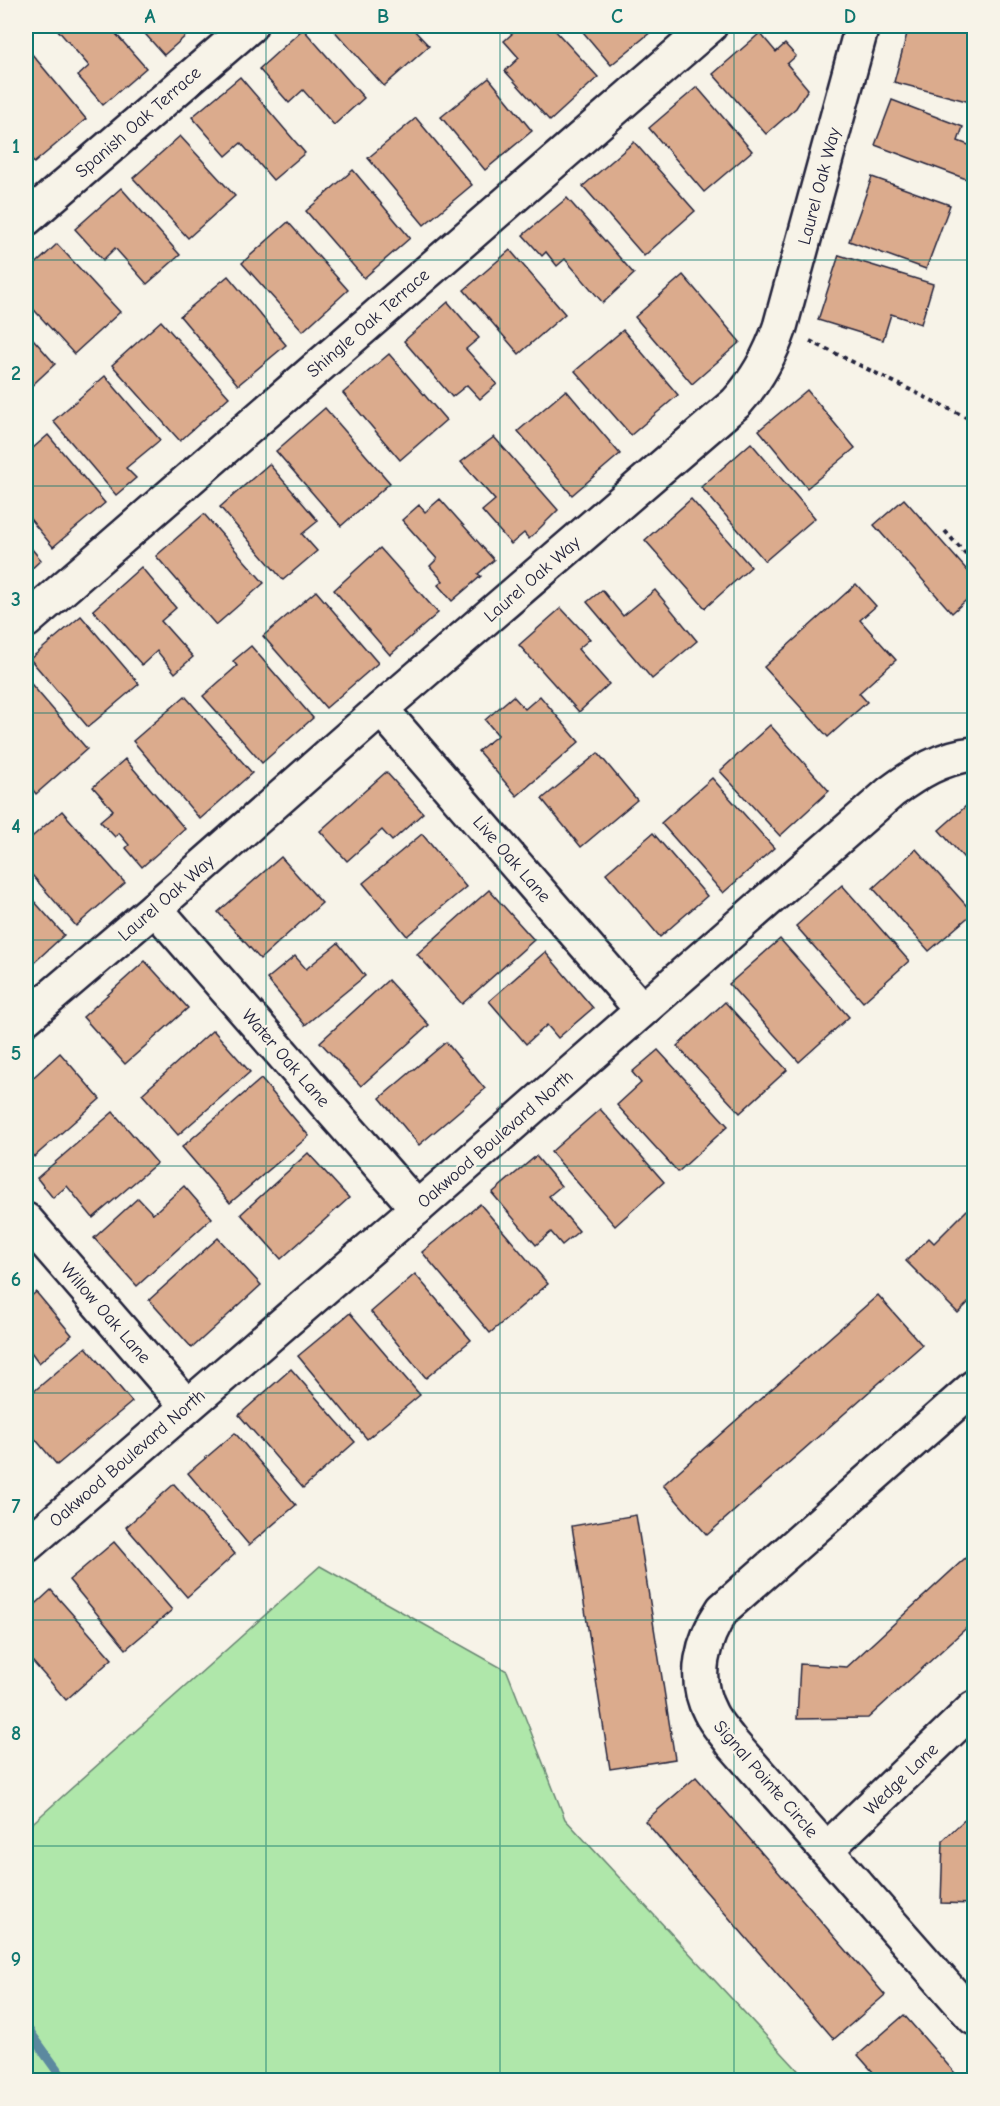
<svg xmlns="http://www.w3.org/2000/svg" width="1000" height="2106" viewBox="0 0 1000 2106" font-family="'Comic Neue',sans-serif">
<rect width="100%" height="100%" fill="#f7f3e8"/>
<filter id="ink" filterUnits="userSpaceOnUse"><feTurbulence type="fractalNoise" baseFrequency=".0167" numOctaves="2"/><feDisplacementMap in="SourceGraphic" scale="12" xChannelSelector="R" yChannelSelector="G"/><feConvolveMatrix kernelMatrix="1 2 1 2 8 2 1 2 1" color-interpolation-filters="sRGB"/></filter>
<g filter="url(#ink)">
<polygon fill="#afe7aa" stroke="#688472" stroke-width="1.5" points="320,1566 507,1671 565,1819 807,2080 26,2080 26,1829"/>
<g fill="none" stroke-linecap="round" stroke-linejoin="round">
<polyline stroke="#5c899f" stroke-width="10" points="26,2027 64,2080"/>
</g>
<g fill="#dbab8d" stroke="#22223b" stroke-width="1.5">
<polygon points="59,26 109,26 146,68 103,105 78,76 89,66 56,28"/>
<polygon points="138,26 197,26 164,55"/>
<polygon points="330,26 410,26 429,46 384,86"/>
<polygon points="521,26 551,26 598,77 550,121 505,71 519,58 504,41"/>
<polygon points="578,26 658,26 611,65"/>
<polygon points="909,26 965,26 974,28 974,103 894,82"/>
<polygon points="303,29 364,98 334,125 303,90 289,103 259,69"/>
<polygon points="760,33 776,52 785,44 796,56 787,64 808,89 796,108 766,134 713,74"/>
<polygon points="31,53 86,119 34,163 26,153 26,57"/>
<polygon points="240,77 305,153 273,180 241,143 226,156 192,117"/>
<polygon points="489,78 532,131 485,170 441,117"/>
<polygon points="697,87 752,151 704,192 649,128"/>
<polygon points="892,100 963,127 958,141 974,147 974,165 969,180 875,145"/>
<polygon points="416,118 472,185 424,225 368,158"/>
<polygon points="180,136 235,196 188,238 133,178"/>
<polygon points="634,142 695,211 644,256 583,186"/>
<polygon points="353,170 410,238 364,278 306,211"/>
<polygon points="872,177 950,205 926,269 849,241"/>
<polygon points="121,188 180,255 147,284 115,248 103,260 75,229"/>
<polygon points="567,198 634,274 603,303 565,259 557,266 546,252 542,256 523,235"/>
<polygon points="288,222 348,290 303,331 242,263"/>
<polygon points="57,244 120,312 74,354 26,301 26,273"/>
<polygon points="510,250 565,314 519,354 464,290"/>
<polygon points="839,255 933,284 921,324 891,314 883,340 818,320"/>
<polygon points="683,275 740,342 692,384 635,317"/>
<polygon points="228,276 286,345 238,385 180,316"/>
<polygon points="448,302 479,338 466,349 497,384 480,399 467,385 452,397 404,341"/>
<polygon points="161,321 229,397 180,441 112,365"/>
<polygon points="623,330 678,395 631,435 575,371"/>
<polygon points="26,331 55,364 26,391"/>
<polygon points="389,354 446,420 400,460 343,393"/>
<polygon points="105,376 160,440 126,468 136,478 116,495 53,421"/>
<polygon points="566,390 620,454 572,495 518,431"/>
<polygon points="807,390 855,448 807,488 759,430"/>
<polygon points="325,408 390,483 341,526 276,451"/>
<polygon points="48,435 105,503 53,547 26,514 26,454"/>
<polygon points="494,437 558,510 529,539 524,533 511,544 482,511 495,500 461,462"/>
<polygon points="751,443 815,518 765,561 701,487"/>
<polygon points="269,464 318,521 302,534 317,551 283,580 220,507"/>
<polygon points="440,499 494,560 478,574 481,576 452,601 438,585 443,581 430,566 437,559 402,520 419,505 425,512"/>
<polygon points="691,499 751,567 705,608 645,540"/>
<polygon points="904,499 974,578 974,593 952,613 874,525"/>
<polygon points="204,514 264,583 216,625 156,556"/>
<polygon points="26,542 41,560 26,574"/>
<polygon points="380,548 438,613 390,655 334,590"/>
<polygon points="141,567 176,608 161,621 193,657 175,673 157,651 142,665 93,610"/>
<polygon points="856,584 876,606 860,620 896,660 859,693 867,702 828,737 764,667"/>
<polygon points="602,590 623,616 655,590 697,641 652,679 587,602"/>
<polygon points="316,591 378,663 326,708 263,636"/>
<polygon points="561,608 590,639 578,649 609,684 579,712 519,645"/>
<polygon points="81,616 139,684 88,727 30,659"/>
<polygon points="251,646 313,718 262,763 203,696 237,666 233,661"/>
<polygon points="26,678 87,749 36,794 26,781"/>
<polygon points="185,696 252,773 200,819 133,741"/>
<polygon points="513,696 525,709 540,696 579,742 517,796 478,751 498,735 485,720"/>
<polygon points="770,725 829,791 780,836 720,771"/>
<polygon points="598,753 637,800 581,847 542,799"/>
<polygon points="125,759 185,829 142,867 126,848 129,845 119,833 115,837 100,821 113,810 93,787"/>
<polygon points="386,772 423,813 392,841 382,830 347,861 320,831"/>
<polygon points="712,778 774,848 723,893 661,823"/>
<polygon points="974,799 974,863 971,866 939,830"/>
<polygon points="62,811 125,883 76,926 26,868 26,842"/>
<polygon points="653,833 707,896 660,937 606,873"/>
<polygon points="422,834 466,887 407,936 363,883"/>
<polygon points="916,849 973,913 929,951 873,888"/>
<polygon points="281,857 322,903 260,959 218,912"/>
<polygon points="842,885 909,961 863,1002 796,926"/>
<polygon points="489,890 534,940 462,1004 417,954"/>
<polygon points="26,892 64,935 26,970"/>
<polygon points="780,939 849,1017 799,1062 729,984"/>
<polygon points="338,943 365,976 305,1025 267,979 295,956 306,969"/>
<polygon points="545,952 593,1008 558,1038 547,1025 526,1044 489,1001"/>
<polygon points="145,961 188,1008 125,1064 83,1017"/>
<polygon points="388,980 429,1025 361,1086 320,1042"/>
<polygon points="725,1002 787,1070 740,1113 677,1046"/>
<polygon points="213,1030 250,1072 178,1135 142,1094"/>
<polygon points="446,1042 485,1089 419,1145 380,1098"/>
<polygon points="658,1050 728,1126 678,1172 617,1105 641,1083 632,1072"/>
<polygon points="60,1053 100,1099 34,1157 26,1147 26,1084"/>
<polygon points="261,1079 309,1136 230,1203 182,1147"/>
<polygon points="600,1109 664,1182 615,1226 551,1152"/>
<polygon points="113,1112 157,1163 93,1218 67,1186 53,1198 37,1178"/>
<polygon points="308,1153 349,1198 281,1259 241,1214"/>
<polygon points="536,1156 561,1186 549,1196 579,1231 562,1245 551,1232 536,1245 492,1193"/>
<polygon points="184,1186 212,1218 137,1286 94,1238 138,1198 153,1214"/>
<polygon points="974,1203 974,1297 958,1313 906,1261 929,1238 934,1243"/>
<polygon points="480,1204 548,1284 490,1333 422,1252"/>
<polygon points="218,1238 261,1285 192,1348 149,1300"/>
<polygon points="415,1274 471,1340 426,1378 371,1312"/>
<polygon points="36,1292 72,1335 39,1363 31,1352 26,1357 26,1301"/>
<polygon points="878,1295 922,1345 707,1535 663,1485"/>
<polygon points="350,1313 420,1395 367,1439 298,1356"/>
<polygon points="86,1347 132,1402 57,1465 26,1428 26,1398"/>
<polygon points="291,1369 355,1442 303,1488 239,1415"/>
<polygon points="235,1433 296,1505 249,1545 188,1473"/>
<polygon points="174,1484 235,1554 187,1597 126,1527"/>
<polygon points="636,1515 675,1759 610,1769 572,1526"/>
<polygon points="114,1542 172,1610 126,1649 69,1580"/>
<polygon points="974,1550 974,1621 868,1718 797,1719 800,1664 847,1667"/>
<polygon points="51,1590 112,1659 66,1700 26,1654 26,1613"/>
<polygon points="696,1777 885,1995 834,2039 645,1821"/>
<polygon points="974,1811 974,1904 941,1903 943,1840"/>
<polygon points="904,2015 961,2080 880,2080 858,2055"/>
</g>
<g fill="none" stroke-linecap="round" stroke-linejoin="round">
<g stroke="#22223b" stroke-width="38">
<g id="minor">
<polyline points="26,219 250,26"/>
<polyline points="26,621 710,26"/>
<polyline points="381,709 642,1010"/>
<polyline points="155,908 417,1208"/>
<path d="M26,1018L155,908L381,709L736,403C757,380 770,356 780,327L862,26"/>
<polyline points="26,1220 187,1406"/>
<path d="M974,1387L723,1609C702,1640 692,1678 710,1712C715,1723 725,1733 732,1743L974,2018"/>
<path d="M26,1546L417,1208L891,792C917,773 942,757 974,754"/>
<polyline points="827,1849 974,1708"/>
</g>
</g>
<g stroke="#22223b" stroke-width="4" stroke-dasharray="4.5 4.5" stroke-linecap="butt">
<polyline points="810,341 974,421"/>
<polyline points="945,531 974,564"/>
</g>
<use href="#minor" stroke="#f7f3e8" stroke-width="33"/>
</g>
</g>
<path fill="none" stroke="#0f766e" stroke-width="1.5" stroke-opacity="0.55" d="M266,26V2080M500,26V2080M734,26V2080M26,260H974M26,486H974M26,713H974M26,940H974M26,1166H974M26,1393H974M26,1620H974M26,1846H974"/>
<g text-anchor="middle" stroke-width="5" stroke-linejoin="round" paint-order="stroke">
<g font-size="18" fill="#22223b" stroke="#f7f3e8">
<text transform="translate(138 122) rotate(-41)" y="6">Spanish Oak Terrace</text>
<text transform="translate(819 186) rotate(-75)" y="6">Laurel Oak Way</text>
<text transform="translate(368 323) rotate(-41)" y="6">Shingle Oak Terrace</text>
<text transform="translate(532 579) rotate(-41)" y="6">Laurel Oak Way</text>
<text transform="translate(512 859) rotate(49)" y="6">Live Oak Lane</text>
<text transform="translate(166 898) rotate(-41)" y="6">Laurel Oak Way</text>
<text transform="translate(286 1058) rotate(49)" y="6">Water Oak Lane</text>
<text transform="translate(495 1139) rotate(-41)" y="6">Oakwood Boulevard North</text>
<text transform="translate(106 1313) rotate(49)" y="6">Willow Oak Lane</text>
<text transform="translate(127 1458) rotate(-41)" y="6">Oakwood Boulevard North</text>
<text transform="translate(766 1779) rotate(49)" y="6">Signal Pointe Circle</text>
<text transform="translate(901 1779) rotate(-44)" y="6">Wedge Lane</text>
</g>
</g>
<rect width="1000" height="2106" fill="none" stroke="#f7f3e8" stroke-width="66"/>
<rect x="33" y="33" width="934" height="2040" fill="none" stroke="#0f766e" stroke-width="2"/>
<g font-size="20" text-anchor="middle" font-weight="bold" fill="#0f766e">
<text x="150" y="23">A</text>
<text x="383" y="23">B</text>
<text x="617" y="23">C</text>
<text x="850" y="23">D</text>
<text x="16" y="153">1</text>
<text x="16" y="380">2</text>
<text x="16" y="606">3</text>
<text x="16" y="833">4</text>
<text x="16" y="1060">5</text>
<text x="16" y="1286">6</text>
<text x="16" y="1513">7</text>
<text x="16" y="1740">8</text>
<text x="16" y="1966">9</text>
</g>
</svg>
